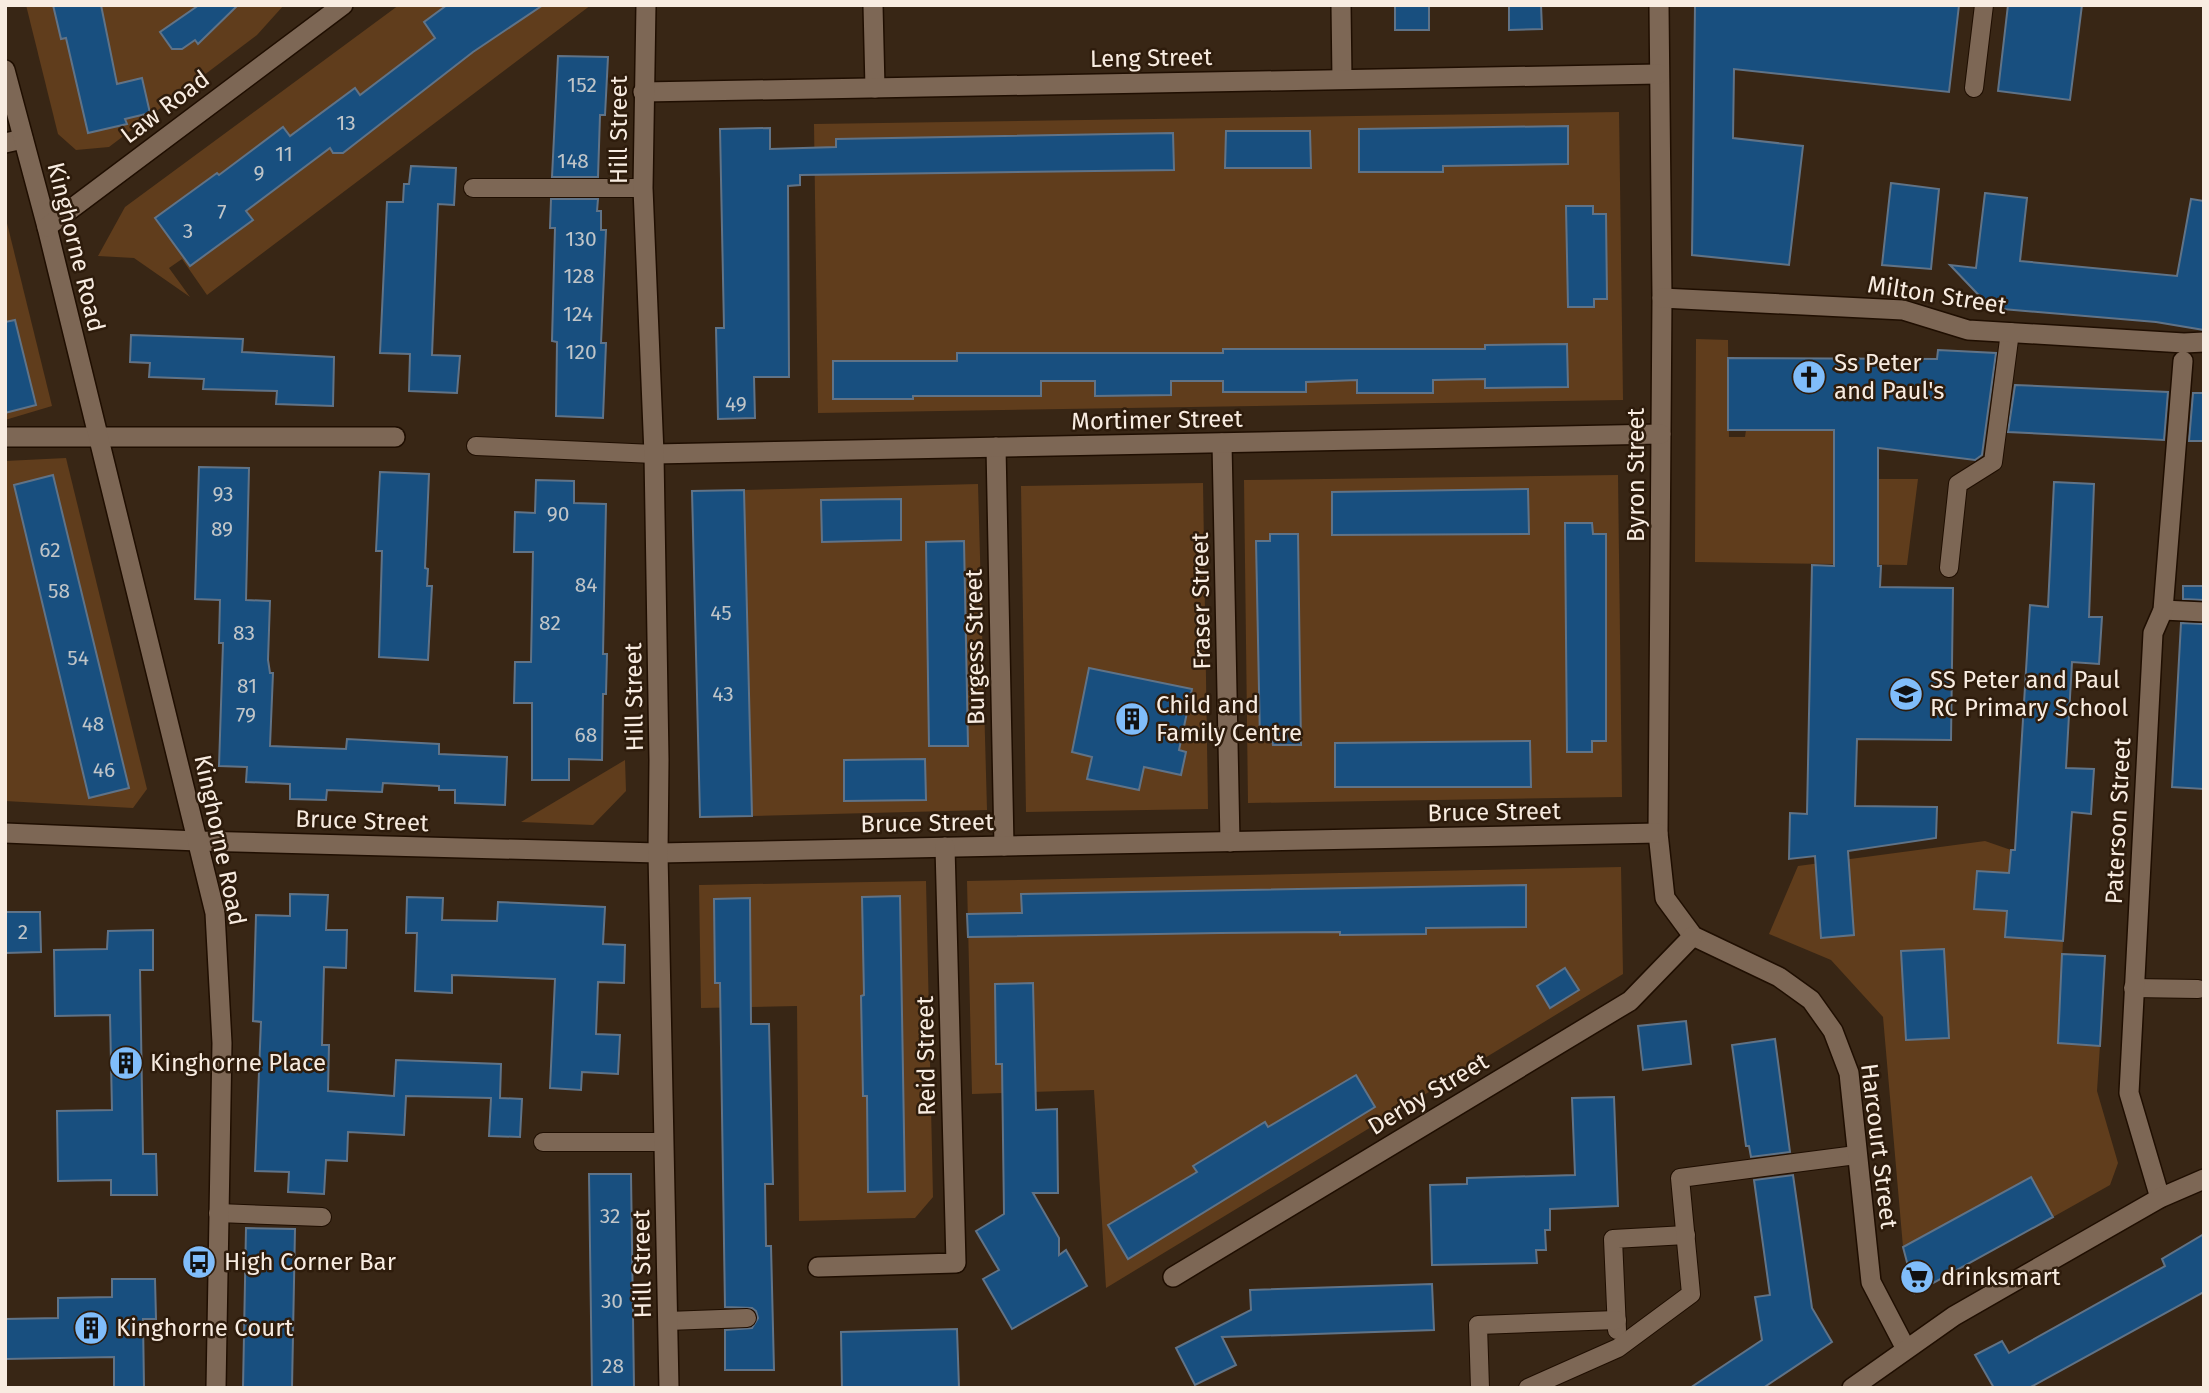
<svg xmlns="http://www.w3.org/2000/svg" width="2209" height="1393" viewBox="0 0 2209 1393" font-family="'Fira Sans',sans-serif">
<rect width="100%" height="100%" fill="#382615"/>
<g fill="#603d1c">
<polygon points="26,5 284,5 257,35 109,147 76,150 58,134"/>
<polygon points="399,5 591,5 207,295 182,259 169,268 190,297 134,258 98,256 125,207"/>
<polygon points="1619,112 1623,400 818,413 814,124"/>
<polygon points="5,215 52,406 5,420"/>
<polygon points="1696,339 1728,340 1729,437 1745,437 1746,430 1834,430 1834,536 1878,536 1878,479 1918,479 1907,565 1695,562"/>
<polygon points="66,458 147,789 133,808 5,801 5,461"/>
<polygon points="1618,475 1622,797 1248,803 1244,480"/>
<polygon points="1203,483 1208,809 1026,812 1021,486"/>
<polygon points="978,484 987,810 752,816 744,490"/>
<polygon points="625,760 626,791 593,825 521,822"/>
<polygon points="1985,841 2011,850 2009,873 1977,871 1974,908 2007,911 2005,937 2063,941 2058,1043 2100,1045 2097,1091 2118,1163 2110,1185 2053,1217 2031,1177 1903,1247 1883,1017 1831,960 1769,934 1798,866"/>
<polygon points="1621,867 1623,974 1106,1288 1094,1090 972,1094 967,881"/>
<polygon points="926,881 933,1197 915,1218 799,1221 797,1006 701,1008 699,885"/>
</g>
<g fill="#184f7f" stroke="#607387" stroke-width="2">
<polygon points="53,5 101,5 117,84 142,78 150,113 125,119 127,124 88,133 66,38 61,39"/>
<polygon points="199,5 238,5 198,44 195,40 182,49 172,49 160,32"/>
<polygon points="447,5 543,5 473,52 343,153 333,153 330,148 246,211 253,220 190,266 155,218 217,173 219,175 283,127 290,136 355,88 360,95 435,38 424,22"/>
<rect x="1395" y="5" width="34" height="25"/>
<polygon points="1509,5 1541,5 1542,29 1509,30"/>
<polygon points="1695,5 1959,5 1949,92 1734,69 1733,138 1803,146 1789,265 1692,255"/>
<polygon points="2008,5 2082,5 2070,100 1998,91"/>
<polygon points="558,56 608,57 605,115 600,115 598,177 552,177"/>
<polygon points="1568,126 1568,164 1443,166 1443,172 1359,172 1359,129"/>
<polygon points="770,128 770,149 836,147 836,139 1173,133 1174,170 800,175 800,185 788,186 789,377 754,377 755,418 718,419 716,328 724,328 720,129"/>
<polygon points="1226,131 1310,131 1311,168 1225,168"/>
<polygon points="411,166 456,168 454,205 438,204 432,355 460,356 457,393 409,391 410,354 380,353 387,202 403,202 404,184 409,184"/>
<polygon points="1891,183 1939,189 1931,269 1882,265"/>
<polygon points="1985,193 2027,198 2020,261 2177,276 2191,199 2204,201 2204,330 2156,322 1991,308 1950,265 1976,268"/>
<polygon points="551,199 598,199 597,211 601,211 601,230 606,230 601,343 606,343 603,418 556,416 557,342 552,341 555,228 550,228"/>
<polygon points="1566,206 1593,206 1593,214 1606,214 1607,299 1594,299 1594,307 1568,307"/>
<polygon points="15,320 36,405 5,413 5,322"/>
<polygon points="131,335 243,339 242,352 334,357 333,406 276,404 277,391 203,389 204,379 149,377 150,363 130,362"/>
<polygon points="1567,344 1568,387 1485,388 1485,379 1433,380 1433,393 1357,393 1357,380 1306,382 1306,392 1223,392 1223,381 1171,381 1171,395 1095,396 1095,381 1041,381 1041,396 913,396 913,399 833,399 833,361 957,361 957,353 1223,353 1223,349 1485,349 1485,345"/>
<polygon points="1938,350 1996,353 1982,455 1975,460 1878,448 1878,566 1881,566 1880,587 1953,588 1951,740 1857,739 1855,806 1937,807 1936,838 1848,851 1854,935 1821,938 1815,856 1789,859 1790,813 1807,814 1812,565 1834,566 1834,430 1728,430 1728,358 1937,359"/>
<polygon points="2015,385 2168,392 2164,440 2008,432"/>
<polygon points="2193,393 2204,393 2204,441 2189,441"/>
<polygon points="199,467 249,468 246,600 270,601 268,660 270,673 273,673 270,746 346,749 347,739 439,744 439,754 507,757 505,805 455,803 455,790 439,790 439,786 383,783 382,792 327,790 326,800 290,799 290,784 246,782 247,767 219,766 223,643 219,643 220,600 195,599"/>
<polygon points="380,472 429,474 425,568 428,569 427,586 432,586 428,660 379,657 382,551 376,551"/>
<polygon points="53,475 129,788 89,798 14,485"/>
<polygon points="536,480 574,481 574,503 606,504 603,654 607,654 606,694 603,694 602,760 569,759 569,780 532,780 532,703 514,703 515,662 531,662 533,552 514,552 515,512 535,513"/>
<polygon points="2054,482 2094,484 2089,617 2102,617 2099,664 2072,662 2066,768 2094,769 2091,814 2072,812 2063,941 2005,937 2007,911 1974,909 1977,871 2009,873 2011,850 2015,850 2030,605 2048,607"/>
<polygon points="1528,489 1529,534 1332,535 1332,492"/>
<polygon points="744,490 752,816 700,817 692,491"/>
<polygon points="901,499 901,540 822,542 821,500"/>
<polygon points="1565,523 1592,523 1593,534 1606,534 1606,741 1592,741 1592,752 1567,752"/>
<polygon points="1270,534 1298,534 1301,745 1273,745 1272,739 1260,740 1256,541 1270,541"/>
<polygon points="964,541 968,746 929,746 926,542"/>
<polygon points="2183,586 2204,586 2204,600 2183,599"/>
<polygon points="2181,623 2204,624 2204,789 2172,787"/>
<polygon points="1089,668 1192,689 1179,750 1186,752 1181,775 1144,767 1139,790 1087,779 1092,757 1072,752"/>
<polygon points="1530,741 1531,787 1335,787 1335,743"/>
<polygon points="925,759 926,800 844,801 844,760"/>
<polygon points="1526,885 1526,927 1426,928 1426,934 1340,935 1340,932 1220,933 968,937 967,914 1022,913 1021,894"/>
<polygon points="290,894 328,895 326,930 347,930 346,968 324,967 322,1045 329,1045 328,1091 394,1096 396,1060 501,1064 500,1098 522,1099 520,1137 489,1136 491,1098 406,1096 404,1135 348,1132 347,1161 326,1160 324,1194 288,1192 289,1172 255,1171 261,1022 253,1021 256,915 290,916"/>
<polygon points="900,896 905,1191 868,1192 867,1096 863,1096 861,996 864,995 862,897"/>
<polygon points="407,897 443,898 442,920 497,921 498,902 605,907 603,944 625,945 624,983 598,982 596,1034 620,1035 618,1074 582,1072 581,1090 550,1088 555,979 452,975 452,993 415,991 417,933 406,933"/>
<polygon points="750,898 751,1024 769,1024 773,1184 765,1184 766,1246 771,1246 774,1370 725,1370 725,1330 752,1328 758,1318 756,1311 752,1308 725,1307 720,983 715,983 714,899"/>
<polygon points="5,912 40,912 41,952 5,953"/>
<polygon points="153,930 153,970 140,970 143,1154 156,1154 157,1195 111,1195 111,1180 58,1181 57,1111 112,1110 110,1015 55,1016 54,950 107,949 108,931"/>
<polygon points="1944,949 1949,1038 1906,1040 1901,951"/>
<polygon points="2062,954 2105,956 2100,1046 2058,1043"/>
<polygon points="1565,968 1579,990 1550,1008 1537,986"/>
<polygon points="1033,983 1036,1110 1057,1109 1058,1193 1033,1193 1059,1238 1059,1255 1066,1250 1087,1286 1012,1329 983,1279 999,1270 976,1231 1004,1214 1002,1064 996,1064 995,984"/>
<polygon points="1686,1021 1691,1064 1643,1070 1638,1026"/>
<polygon points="1775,1039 1790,1152 1751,1157 1749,1146 1746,1146 1732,1045"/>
<polygon points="1356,1075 1375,1107 1128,1259 1108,1225 1197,1172 1193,1166 1265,1122 1268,1127"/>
<polygon points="1614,1097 1618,1206 1550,1209 1550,1230 1545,1230 1546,1250 1536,1250 1537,1263 1432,1265 1430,1185 1467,1184 1467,1178 1575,1175 1572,1098"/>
<polygon points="589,1174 631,1174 634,1388 592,1388"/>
<polygon points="1793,1175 1812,1308 1832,1342 1763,1388 1690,1388 1762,1340 1755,1297 1770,1295 1754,1180"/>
<polygon points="2031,1177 2053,1217 1915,1293 1903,1247"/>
<polygon points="246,1228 295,1229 292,1388 243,1388"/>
<polygon points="2204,1234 2204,1292 2029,1388 1994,1388 1975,1355 2002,1341 2009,1353 2165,1266 2162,1259"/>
<polygon points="112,1279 155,1279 156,1319 143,1319 144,1388 114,1388 114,1357 5,1359 5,1319 58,1318 58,1298 112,1297"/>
<polygon points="1432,1284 1434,1330 1222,1337 1236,1365 1195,1385 1176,1348 1251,1310 1250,1290"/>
<polygon points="957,1329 959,1388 842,1388 841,1332"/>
</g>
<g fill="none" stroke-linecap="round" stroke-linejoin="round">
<g stroke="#1f0e01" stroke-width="20">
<g id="service">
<polyline points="1974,88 1984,5"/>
<polyline points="473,188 643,188"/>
<polyline points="476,446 654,454"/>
<polyline points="1949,568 1958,484 1993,462 2010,332"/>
<polyline points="2133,988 2198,989"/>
<polyline points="543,1142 664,1142"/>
<polyline points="218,1213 322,1217"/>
<polyline points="668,1321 747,1318"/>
<polyline points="1617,1330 1613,1239 1686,1235"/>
<polyline points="1480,1388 1478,1325 1617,1320"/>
<polyline points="1528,1388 1618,1348 1691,1294 1680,1178 1856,1155"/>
</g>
</g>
<g stroke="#1f0e01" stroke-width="22">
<g id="minor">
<polyline points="873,5 875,88"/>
<polyline points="1341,5 1342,79"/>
<polyline points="1659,5 1662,298 1658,833 1665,898 1693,936 1779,977 1811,1000 1833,1031 1849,1073 1871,1282 1906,1349"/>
<polyline points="643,92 1659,74"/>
<polyline points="5,143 23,139"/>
<polyline points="1662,298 1903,310 1968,330 2184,343 2204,342"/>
<polyline points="5,437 395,437"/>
<polyline points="1222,443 1230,842"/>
<polyline points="996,447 1004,846"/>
<polyline points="654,454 1661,434"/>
<polyline points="2163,610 2204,612"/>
<polyline points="5,833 198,841 658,853 1658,833"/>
<polyline points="2160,1198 2129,1093 2153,633 2163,610 2183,361"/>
<polyline points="818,1267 956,1263 945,847"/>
<polyline points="1173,1277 1630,1001 1693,936"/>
</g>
</g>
<g stroke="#1f0e01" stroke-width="22">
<g id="tertiary">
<polyline points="646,5 643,188 654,454 659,760 658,853 669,1388"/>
<polyline points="5,70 47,227 215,913 222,1043 216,1388"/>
<polyline points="47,227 343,5"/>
<polyline points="1852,1388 1954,1316 2160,1198 2204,1179"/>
</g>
</g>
<use href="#service" stroke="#7d6755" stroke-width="18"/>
<use href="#minor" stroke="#7d6755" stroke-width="19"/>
<use href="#tertiary" stroke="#7d6755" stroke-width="19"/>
</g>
<defs>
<g id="church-disc" transform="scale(1.75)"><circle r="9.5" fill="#80bdfa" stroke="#2e1c0c"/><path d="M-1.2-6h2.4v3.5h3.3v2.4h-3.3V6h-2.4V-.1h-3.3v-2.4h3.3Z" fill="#111"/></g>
<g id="school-disc" transform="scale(1.75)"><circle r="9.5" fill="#80bdfa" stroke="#2e1c0c"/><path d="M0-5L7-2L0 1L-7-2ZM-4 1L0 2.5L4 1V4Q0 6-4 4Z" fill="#111"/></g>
<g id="building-disc" transform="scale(1.75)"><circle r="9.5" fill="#80bdfa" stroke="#2e1c0c"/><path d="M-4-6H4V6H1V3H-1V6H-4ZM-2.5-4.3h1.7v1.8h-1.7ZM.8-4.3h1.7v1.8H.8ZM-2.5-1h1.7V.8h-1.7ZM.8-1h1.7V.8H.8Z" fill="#111"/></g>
<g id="bus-disc" transform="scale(1.75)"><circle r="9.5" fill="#80bdfa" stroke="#2e1c0c"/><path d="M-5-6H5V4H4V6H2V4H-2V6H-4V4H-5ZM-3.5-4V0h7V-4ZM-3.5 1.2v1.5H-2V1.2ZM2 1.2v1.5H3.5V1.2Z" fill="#111"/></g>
<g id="supermarket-disc" transform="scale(1.75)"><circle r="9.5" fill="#80bdfa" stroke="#2e1c0c"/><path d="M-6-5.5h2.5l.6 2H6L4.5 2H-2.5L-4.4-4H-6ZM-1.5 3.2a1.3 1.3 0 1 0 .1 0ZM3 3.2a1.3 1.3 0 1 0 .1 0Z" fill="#111"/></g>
</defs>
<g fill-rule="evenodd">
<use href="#church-disc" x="1809" y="377"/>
<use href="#school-disc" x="1906" y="694"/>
<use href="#building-disc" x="1132" y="719"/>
<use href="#building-disc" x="126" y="1063"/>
<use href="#bus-disc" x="199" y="1262"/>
<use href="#supermarket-disc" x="1917" y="1277"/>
<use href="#building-disc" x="91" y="1328"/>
</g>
<g text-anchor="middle" stroke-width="5" stroke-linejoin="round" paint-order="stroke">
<g font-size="21" fill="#c0c5c8">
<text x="582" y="92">152</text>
<text x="346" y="130">13</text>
<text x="284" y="161">11</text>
<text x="573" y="168">148</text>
<text x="259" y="180">9</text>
<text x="222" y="219">7</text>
<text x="188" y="238">3</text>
<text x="581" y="246">130</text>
<text x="579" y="283">128</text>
<text x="578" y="321">124</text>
<text x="581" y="359">120</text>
<text x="736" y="411">49</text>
<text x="223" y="501">93</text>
<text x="558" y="521">90</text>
<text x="222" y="536">89</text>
<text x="50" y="557">62</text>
<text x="586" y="592">84</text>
<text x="59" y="598">58</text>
<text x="721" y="620">45</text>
<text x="550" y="630">82</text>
<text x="244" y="640">83</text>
<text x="78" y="665">54</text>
<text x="247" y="693">81</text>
<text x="723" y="701">43</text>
<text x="246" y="722">79</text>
<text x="93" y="731">48</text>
<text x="586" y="742">68</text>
<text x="104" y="777">46</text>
<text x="23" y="939">2</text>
<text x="610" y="1223">32</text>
<text x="612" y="1308">30</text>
<text x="613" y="1373">28</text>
</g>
<g font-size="24" fill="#f8ece1" stroke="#2e1c0c">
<text transform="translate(1151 58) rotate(-1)" y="8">Leng Street</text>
<text transform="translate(165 107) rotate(-37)" y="8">Law Road</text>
<text transform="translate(619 130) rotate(-90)" y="8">Hill Street</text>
<text transform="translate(76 247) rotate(76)" y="8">Kinghorne Road</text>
<text transform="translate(1937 295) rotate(9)" y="8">Milton Street</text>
<text transform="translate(1157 420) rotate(-1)" y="8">Mortimer Street</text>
<text transform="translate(1636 475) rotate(-90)" y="8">Byron Street</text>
<text transform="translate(1201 601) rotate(-91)" y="8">Fraser Street</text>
<text transform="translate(975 647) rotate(-91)" y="8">Burgess Street</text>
<text transform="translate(634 697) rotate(-91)" y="8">Hill Street</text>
<text transform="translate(1494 812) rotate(-1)" y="8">Bruce Street</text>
<text transform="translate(362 821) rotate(2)" y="8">Bruce Street</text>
<text transform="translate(2118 821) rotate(-87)" y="8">Paterson Street</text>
<text transform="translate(927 823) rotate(-1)" y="8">Bruce Street</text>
<text transform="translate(220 840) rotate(78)" y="8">Kinghorne Road</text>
<text transform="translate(926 1056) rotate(-91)" y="8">Reid Street</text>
<text transform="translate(1428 1094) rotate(-31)" y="8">Derby Street</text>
<text transform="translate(1879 1146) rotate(83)" y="8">Harcourt Street</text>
<text transform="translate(642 1264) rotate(-91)" y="8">Hill Street</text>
</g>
<g font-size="24" fill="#f8ece1" stroke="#2e1c0c" text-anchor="start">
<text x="1834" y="371">Ss Peter<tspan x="1834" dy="28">and Paul's</tspan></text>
<text x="1930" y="688">SS Peter and Paul<tspan x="1930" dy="28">RC Primary School</tspan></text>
<text x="1156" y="713">Child and<tspan x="1156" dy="28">Family Centre</tspan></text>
<text x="150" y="1071">Kinghorne Place</text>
<text x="224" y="1270">High Corner Bar</text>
<text x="1941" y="1285">drinksmart</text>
<text x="116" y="1336">Kinghorne Court</text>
</g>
</g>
<rect width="2209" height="1393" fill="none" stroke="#f8ece1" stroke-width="14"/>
</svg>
